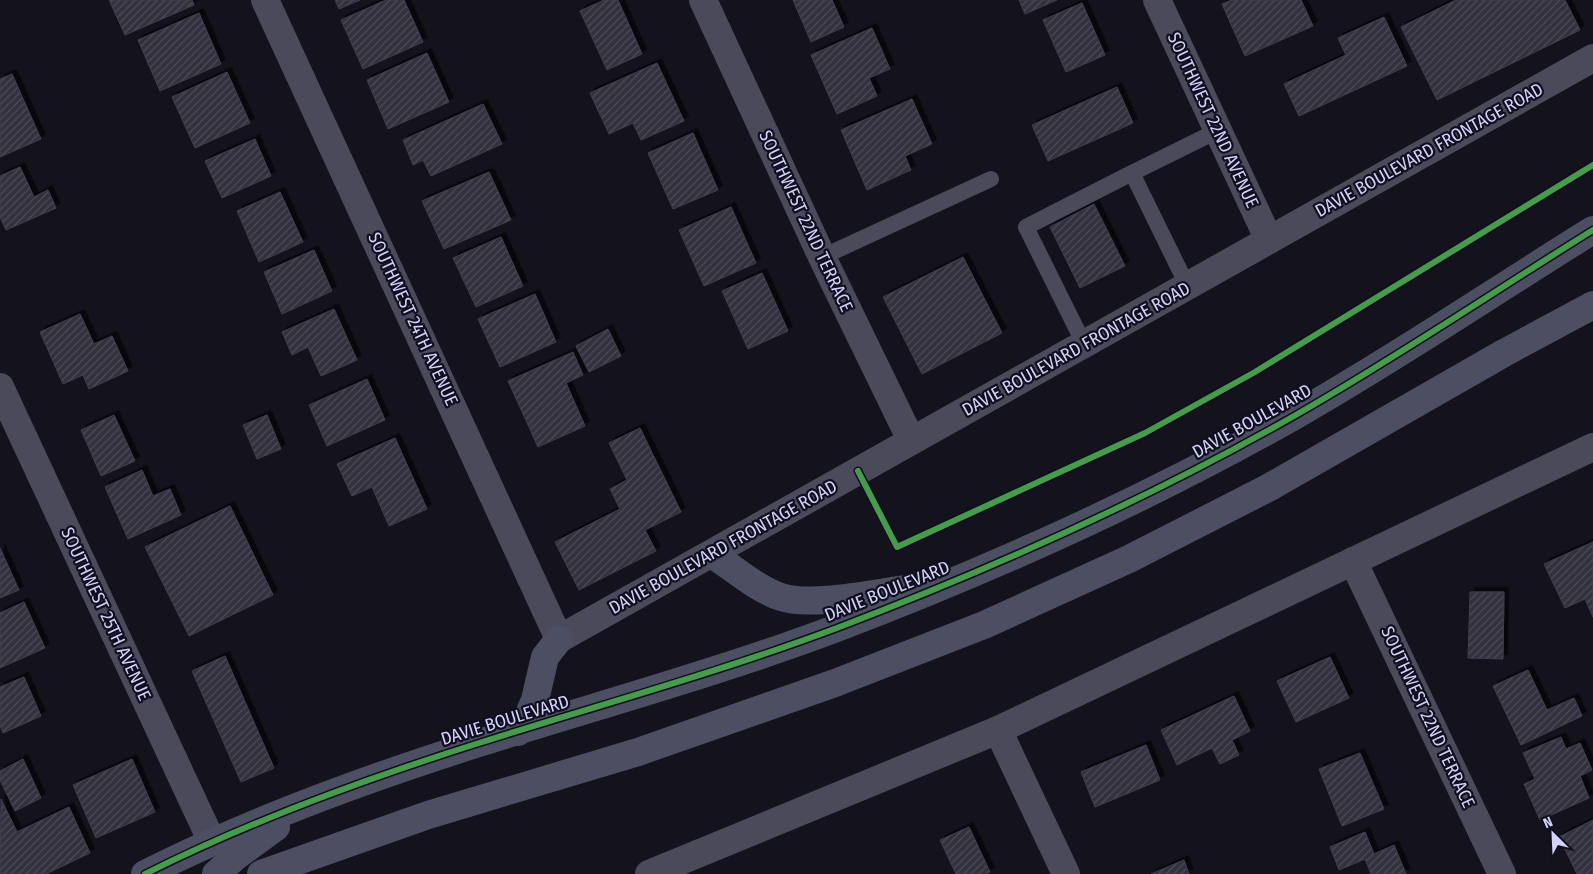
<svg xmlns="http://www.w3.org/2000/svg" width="1593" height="874" viewBox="0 0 1593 874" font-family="'Fira Sans Condensed',sans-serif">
<defs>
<pattern id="building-hatch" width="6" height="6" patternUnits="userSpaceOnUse" patternTransform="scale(1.25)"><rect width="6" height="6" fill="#32303e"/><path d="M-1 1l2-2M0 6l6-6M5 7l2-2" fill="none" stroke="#4f4d5b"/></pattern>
<filter id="shadow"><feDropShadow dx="4.5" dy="-4.5" stdDeviation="0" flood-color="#0009"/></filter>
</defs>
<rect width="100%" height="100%" fill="#14121c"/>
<g fill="url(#building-hatch)" stroke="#3f3e4f" filter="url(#shadow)">
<polygon points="109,0 192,0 194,5 125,35"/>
<polygon points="335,0 360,0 339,9"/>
<polygon points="386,0 404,0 423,42 363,69 341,20"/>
<polygon points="604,0 618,0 642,54 607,70 580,11"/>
<polygon points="793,0 832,0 844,27 811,42"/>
<polygon points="1019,0 1057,0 1025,14"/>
<polygon points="1232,0 1301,0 1313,26 1245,56 1222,4"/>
<polygon points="1456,0 1565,0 1580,30 1437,100 1401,27"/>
<polygon points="1082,3 1105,55 1066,72 1043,20"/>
<polygon points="199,13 221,64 160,91 138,40"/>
<polygon points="1384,17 1407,66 1299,116 1284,84 1346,55 1338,38"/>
<polygon points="872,28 890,69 869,78 877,96 837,114 811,55"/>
<polygon points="427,53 449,102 388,129 367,80"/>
<polygon points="657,63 684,121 641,140 633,123 609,134 590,93"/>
<polygon points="227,72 250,123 195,148 172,97"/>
<polygon points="12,74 41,139 0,157 0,79"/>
<polygon points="1117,87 1133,123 1048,161 1032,125"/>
<polygon points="912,99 932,144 905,156 911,170 867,190 841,130"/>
<polygon points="483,104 502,144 431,176 423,160 413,165 403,140"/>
<polygon points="693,133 718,190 673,209 648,153"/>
<polygon points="255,139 271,176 222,198 205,161"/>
<polygon points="20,167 34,197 48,190 56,208 6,230 0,217 0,176"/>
<polygon points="489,172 511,220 444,249 422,201"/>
<polygon points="280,192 303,242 259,262 237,211"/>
<polygon points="1094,204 1125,266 1080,288 1050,227"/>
<polygon points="731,207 756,263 704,286 679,230"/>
<polygon points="501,237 523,286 476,307 453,258"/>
<polygon points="314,250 332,291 282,314 264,272"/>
<polygon points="963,257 1002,333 922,374 883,297"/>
<polygon points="762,273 788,331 748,349 722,291"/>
<polygon points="535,294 556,342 500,367 478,319"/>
<polygon points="334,309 357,360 321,376 308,347 292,355 282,332"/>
<polygon points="80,314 94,344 112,336 128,371 89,389 83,375 63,384 40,332"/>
<polygon points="608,329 621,356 589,372 576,346"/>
<polygon points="573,352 583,375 566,383 585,426 538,447 508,381"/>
<polygon points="367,379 385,420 327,446 309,405"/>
<polygon points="114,415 135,461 101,476 81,430"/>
<polygon points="267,415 281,449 257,459 243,425"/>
<polygon points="640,428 681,512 645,530 656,551 579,590 555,542 620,509 610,489 627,480 609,443"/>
<polygon points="395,438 427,509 389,526 372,487 352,496 337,464"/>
<polygon points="142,470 153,496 170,489 181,515 128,539 105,487"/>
<polygon points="230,506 273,595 189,636 145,547"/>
<polygon points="1593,542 1593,617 1585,599 1565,608 1544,564"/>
<polygon points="0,548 19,590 0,598"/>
<polygon points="1470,592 1504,592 1503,659 1468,658"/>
<polygon points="24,602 45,648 0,668 0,613"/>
<polygon points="225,656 274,768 241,782 192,671"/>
<polygon points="1330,657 1349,698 1296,722 1277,681"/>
<polygon points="1528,670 1547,710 1574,698 1582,716 1521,745 1493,686"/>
<polygon points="24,677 41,716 3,733 0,726 0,687"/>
<polygon points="1234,696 1250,731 1232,740 1239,755 1220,764 1212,748 1177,765 1161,730"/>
<polygon points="1561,737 1566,749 1580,743 1592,770 1580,776 1589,798 1540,820 1524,784 1535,779 1523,753"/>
<polygon points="1146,745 1160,780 1095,807 1081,772"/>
<polygon points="1360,753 1384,809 1342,826 1319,769"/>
<polygon points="23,759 41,798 15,811 0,780 0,771"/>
<polygon points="132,759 155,812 96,838 73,785"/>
<polygon points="1,799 17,832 69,807 90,853 46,874 0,874"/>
<polygon points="1593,820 1593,874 1577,874 1559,837"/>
<polygon points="969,827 990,872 985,874 956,874 940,840"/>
<polygon points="1365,832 1374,854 1394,845 1406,874 1371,874 1365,859 1339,870 1330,847"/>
<polygon points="1184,860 1189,874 1151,874"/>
</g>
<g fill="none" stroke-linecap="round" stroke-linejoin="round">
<g stroke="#4a4a5b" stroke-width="16">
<polyline points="822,257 991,179"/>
<polyline points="1188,287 1132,173 1219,130"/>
<polyline points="1084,344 1026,227 1132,173"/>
</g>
<g stroke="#4a4a5b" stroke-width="28">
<polyline points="265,0 559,639 1593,58"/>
<polyline points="703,0 822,257 911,440"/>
<polyline points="1157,0 1269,240"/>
<polyline points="0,387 212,842"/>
<polyline points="1353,561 1502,874"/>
<polyline points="998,730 1066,874"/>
<polyline points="649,874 998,730 1593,447"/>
</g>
<g stroke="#4c4e62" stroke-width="28">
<path d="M712,554C733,568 757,589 781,597C810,607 875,593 907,589"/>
<polyline points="518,732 526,721 535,700 545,657 559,639"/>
<path d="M145,874C252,820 365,779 479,743C599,705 720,672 837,628C994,568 1148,499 1294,416C1396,358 1493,292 1593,230"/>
<polyline points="216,874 235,857 276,827"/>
<polyline points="261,874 428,815 638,752 738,717 835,683 984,625 1129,559 1268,488 1504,353 1593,305"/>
</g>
<g stroke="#100f1f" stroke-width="9">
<g id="cycleway">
<polyline points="858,471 897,547 1145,433 1255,372 1593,165"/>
<path d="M145,874C252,820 365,779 479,743C599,705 720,672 837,628C994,568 1148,499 1294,416C1396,358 1493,292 1593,230"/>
</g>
</g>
<use href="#cycleway" stroke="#469c4c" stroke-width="6"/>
</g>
<g text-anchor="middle" stroke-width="4.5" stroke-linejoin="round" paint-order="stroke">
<g font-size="18" fill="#d3d3fa" stroke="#100f1f">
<text transform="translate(1213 120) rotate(65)" y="6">SOUTHWEST 22ND AVENUE</text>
<text transform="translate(1429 150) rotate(-29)" y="6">DAVIE BOULEVARD FRONTAGE ROAD</text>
<text transform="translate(806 221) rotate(65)" y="6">SOUTHWEST 22ND TERRACE</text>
<text transform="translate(413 319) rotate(65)" y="6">SOUTHWEST 24TH AVENUE</text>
<text transform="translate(1076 349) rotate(-29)" y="6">DAVIE BOULEVARD FRONTAGE ROAD</text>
<text transform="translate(1252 421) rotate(-29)" y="6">DAVIE BOULEVARD</text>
<text transform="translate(723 547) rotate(-29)" y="6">DAVIE BOULEVARD FRONTAGE ROAD</text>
<text transform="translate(887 591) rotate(-22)" y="6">DAVIE BOULEVARD</text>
<text transform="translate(106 614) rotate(65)" y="6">SOUTHWEST 25TH AVENUE</text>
<text transform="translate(1428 717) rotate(65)" y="6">SOUTHWEST 22ND TERRACE</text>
<text transform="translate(505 720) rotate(-17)" y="6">DAVIE BOULEVARD</text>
</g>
</g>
<g transform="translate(1553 834) rotate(336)" stroke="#100f1f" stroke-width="4" paint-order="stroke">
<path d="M0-4L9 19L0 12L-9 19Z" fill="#d3d3fa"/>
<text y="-8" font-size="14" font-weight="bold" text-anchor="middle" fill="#d3d3fa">N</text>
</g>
</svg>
